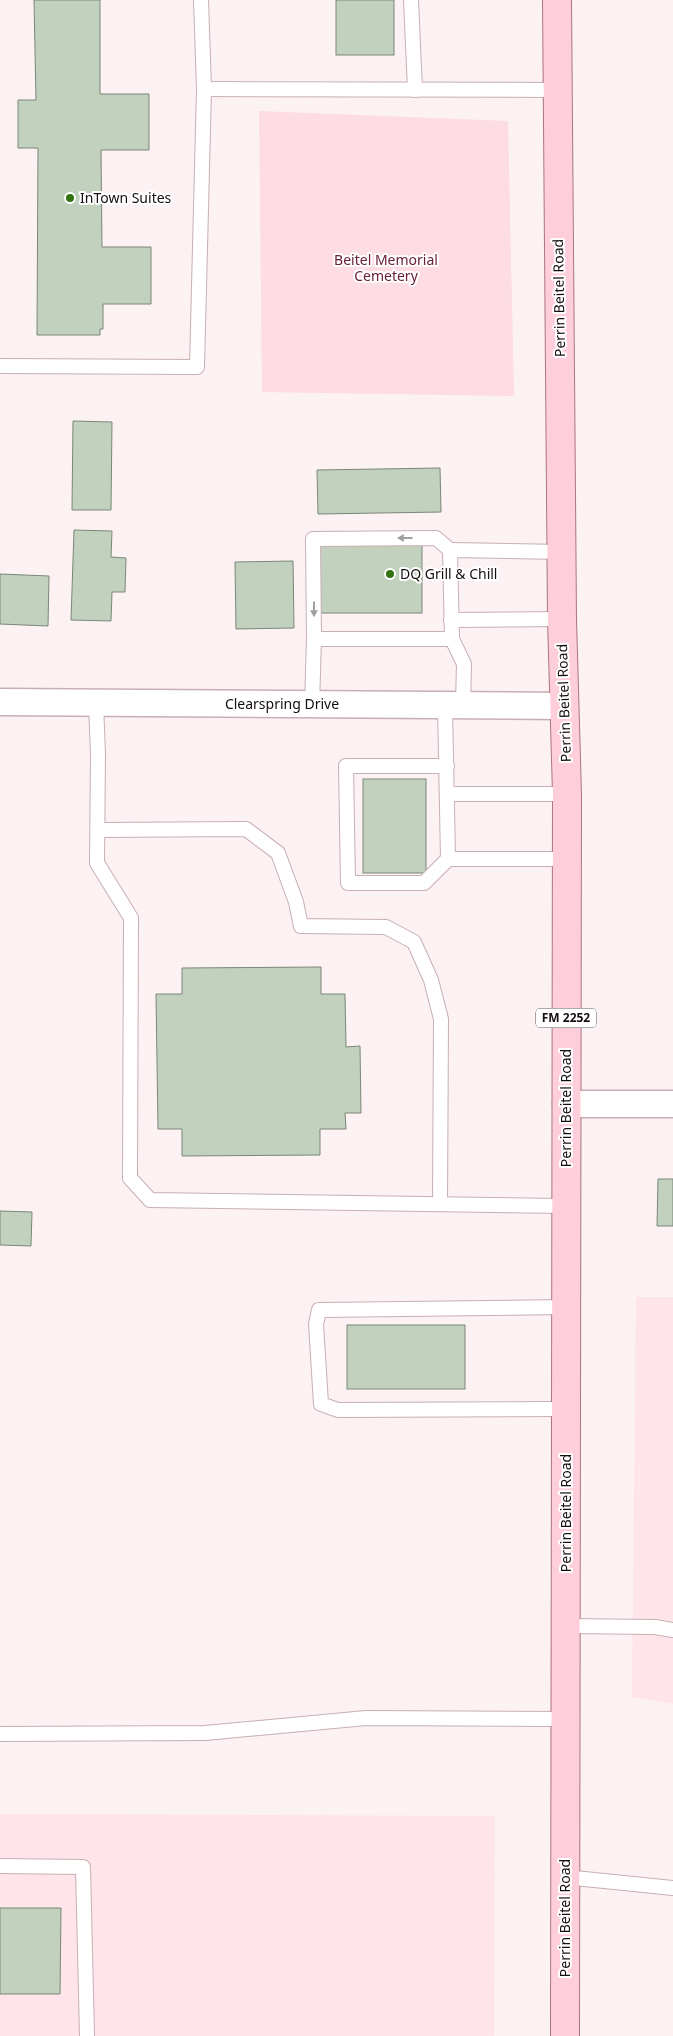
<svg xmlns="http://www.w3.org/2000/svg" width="673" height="2036" viewBox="0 0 673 2036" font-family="'Noto Sans',sans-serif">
<rect width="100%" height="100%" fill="#fcf1f3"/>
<g fill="#ffe4e9">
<polygon points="636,1297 673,1297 673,1704 632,1697"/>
<polygon points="0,1814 495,1816 494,2036 0,2036"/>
</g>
<polygon fill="#fddce3" points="259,111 508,121 514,396 262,392"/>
<g fill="#c2d0be" stroke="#7b8777">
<polygon points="34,0 100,0 100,94 149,94 149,150 101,150 102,247 151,247 151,304 103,304 103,329 100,329 100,335 37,335 38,148 18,148 18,100 36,100"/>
<rect x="336" y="0" width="58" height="55"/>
<polygon points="73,421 112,422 111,510 72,510"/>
<polygon points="440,468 441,512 318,514 317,470"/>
<polygon points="74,530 112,531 111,557 126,558 125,592 112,592 111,621 71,620"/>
<rect x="319" y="544" width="103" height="69"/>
<polygon points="293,561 294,628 236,629 235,562"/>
<polygon points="0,574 49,576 48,626 0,624"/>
<rect x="363" y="779" width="63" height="94"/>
<polygon points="321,967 321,994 345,994 346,1047 360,1046 361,1113 345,1113 346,1129 320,1129 320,1155 182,1156 182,1129 158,1129 156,994 182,994 182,968"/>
<polygon points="658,1179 673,1179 673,1226 657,1226"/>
<polygon points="0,1211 32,1212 31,1246 0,1245"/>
<rect x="347" y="1325" width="118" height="64"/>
<polygon points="0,1908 61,1908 60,1994 0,1994"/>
</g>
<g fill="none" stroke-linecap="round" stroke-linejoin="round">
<g stroke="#c8afb4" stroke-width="16">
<g id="service">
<polyline points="411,0 415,90"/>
<polyline points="204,89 557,90"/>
<polyline points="0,366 197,367 204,89 201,0"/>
<polyline points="451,620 562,619"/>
<polyline points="314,639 313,539 436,538 450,550"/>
<polyline points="96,704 98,754 97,863 131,918 130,1178 150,1200 566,1206"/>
<polyline points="312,705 314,639 452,639"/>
<polyline points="445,705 448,859 567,859"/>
<polyline points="463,705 464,664 452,639 450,550 562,552"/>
<polyline points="447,766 346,766 348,883 424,883 448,859"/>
<polyline points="447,794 567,794"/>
<polyline points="98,830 246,829 278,853 296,902 301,926 386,927 414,942 431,980 441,1019 440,1204"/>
<polyline points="566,1307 319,1310 316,1324 321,1404 338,1410 566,1409"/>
<polyline points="565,1626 655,1627 673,1630"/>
<polyline points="0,1734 205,1733 366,1718 564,1719"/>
<polyline points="0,1866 83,1867 87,2036"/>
<polyline points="565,1877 673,1888"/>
</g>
</g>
<g stroke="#c8afb4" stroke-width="29">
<g id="minor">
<polyline points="0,702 564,706"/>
<polyline points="566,1104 673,1104"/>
</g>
</g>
<g stroke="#ac7583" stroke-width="30">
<polyline id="primary" points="557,0 562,619 567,794 565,2036"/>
</g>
<use href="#service" stroke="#fff" stroke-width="14"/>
<use href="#minor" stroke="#fff" stroke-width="26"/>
<use href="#primary" stroke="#feceda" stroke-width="28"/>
</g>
<defs><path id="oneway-solid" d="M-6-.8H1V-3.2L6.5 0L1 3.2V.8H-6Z" transform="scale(1.25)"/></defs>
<g fill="#a19e9f">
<use href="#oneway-solid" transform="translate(405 538) rotate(180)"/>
<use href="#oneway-solid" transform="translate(314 609) rotate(90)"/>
</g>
<g fill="#307310" stroke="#fff" stroke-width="2">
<circle cx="70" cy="198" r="5"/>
<circle cx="390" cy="574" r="5"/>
</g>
<g text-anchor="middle" stroke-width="4" stroke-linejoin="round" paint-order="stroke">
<rect fill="#fff" stroke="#5b5657" stroke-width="1" x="536" y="1008.5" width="60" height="19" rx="4"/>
<g font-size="12" font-weight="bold" fill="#150d0f">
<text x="566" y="1022">FM 2252</text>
</g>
<g font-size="14" fill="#150d0f" stroke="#fff" text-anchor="start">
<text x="80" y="203">InTown Suites</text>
<text x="400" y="579">DQ Grill &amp; Chill</text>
</g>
<g font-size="14" fill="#682139" stroke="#fff">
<text x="386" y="265">Beitel Memorial<tspan x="386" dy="16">Cemetery</tspan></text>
</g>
<g font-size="14" fill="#150d0f" stroke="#fff">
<text transform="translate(559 298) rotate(-91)" y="5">Perrin Beitel Road</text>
<text transform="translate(564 703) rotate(-92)" y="5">Perrin Beitel Road</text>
<text x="282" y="709">Clearspring Drive</text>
<text transform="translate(566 1108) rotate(-90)" y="5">Perrin Beitel Road</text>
<text transform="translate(566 1513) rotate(-90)" y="5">Perrin Beitel Road</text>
<text transform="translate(565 1918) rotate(-90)" y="5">Perrin Beitel Road</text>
</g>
</g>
</svg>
